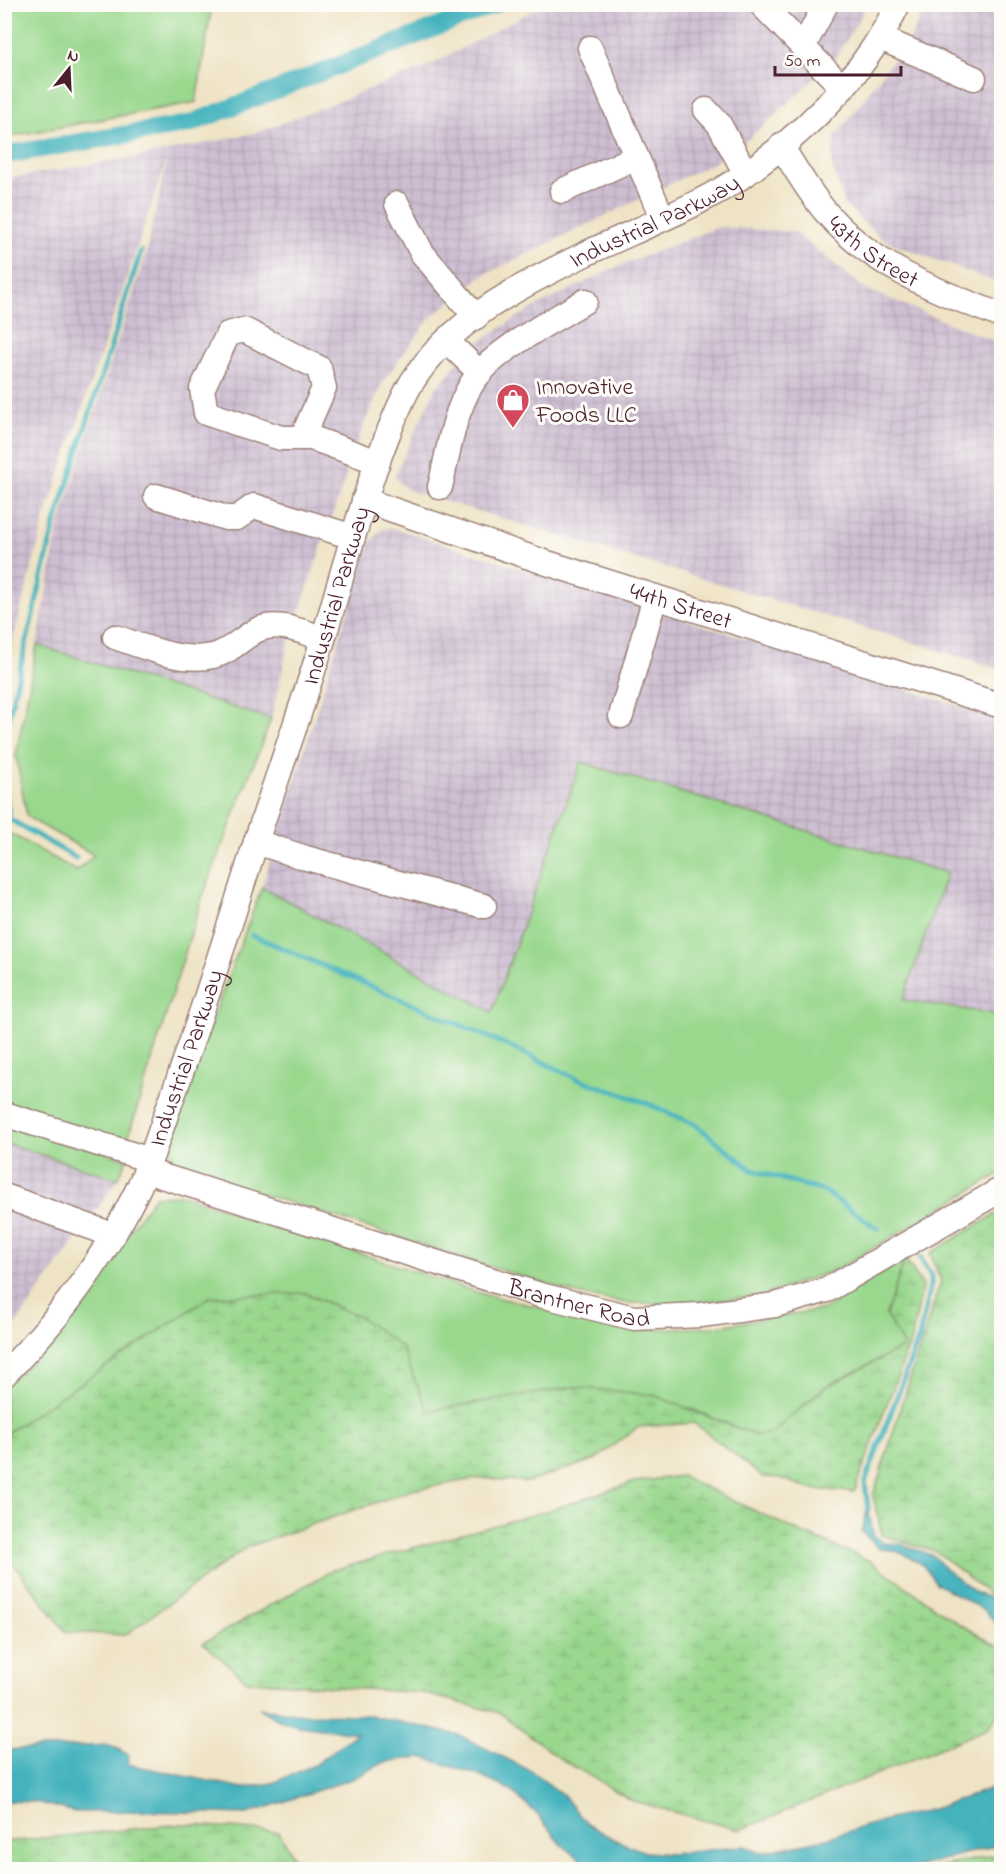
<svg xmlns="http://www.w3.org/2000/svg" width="1006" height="1874" viewBox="0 0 1006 1874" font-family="'Indie Flower',sans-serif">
<defs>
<pattern id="industrial-grid" width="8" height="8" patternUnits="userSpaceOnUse" patternTransform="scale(1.5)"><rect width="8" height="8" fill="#cebed2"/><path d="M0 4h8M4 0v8" fill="none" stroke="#b2a3b4"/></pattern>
<pattern id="wetland-marsh" width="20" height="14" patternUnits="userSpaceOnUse" patternTransform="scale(1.5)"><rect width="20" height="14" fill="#9ad88e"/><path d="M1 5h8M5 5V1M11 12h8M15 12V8" fill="none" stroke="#86b97b"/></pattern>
</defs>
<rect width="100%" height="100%" fill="#fdfcf7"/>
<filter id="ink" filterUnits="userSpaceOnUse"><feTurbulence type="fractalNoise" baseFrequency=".0167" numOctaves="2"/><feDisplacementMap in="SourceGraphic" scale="12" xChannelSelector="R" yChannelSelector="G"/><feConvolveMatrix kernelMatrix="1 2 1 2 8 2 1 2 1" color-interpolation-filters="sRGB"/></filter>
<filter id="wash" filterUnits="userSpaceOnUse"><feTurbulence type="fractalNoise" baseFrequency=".008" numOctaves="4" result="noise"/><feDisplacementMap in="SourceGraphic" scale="24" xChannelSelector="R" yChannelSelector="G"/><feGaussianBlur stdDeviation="1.35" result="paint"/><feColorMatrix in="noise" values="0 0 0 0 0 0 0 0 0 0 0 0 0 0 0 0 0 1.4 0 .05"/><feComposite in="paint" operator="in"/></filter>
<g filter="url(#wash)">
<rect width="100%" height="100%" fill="#efe3c5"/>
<g fill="url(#industrial-grid)">
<polygon points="543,5 868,5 832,63 745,142 711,164 480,277 430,318 384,380 363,426 289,642 271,719 37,645 59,525 147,250 167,159 45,518 5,670 5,179 169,151 259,132 429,66"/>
<polygon points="926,5 1001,5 1001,284 885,241 844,204 832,165 835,137 912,35"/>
<polygon points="719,227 795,232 865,289 1001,344 1001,669 408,490 394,477 435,389 473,346 529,310 614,268"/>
<polygon points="393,528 1001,719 1001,1015 903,1001 946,873 581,763 491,1013 262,887 368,545 382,529"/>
<polygon points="5,1143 118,1179 5,1340"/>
</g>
<g fill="#9ad88e" stroke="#727c5c" stroke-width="1.5">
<polygon points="5,4 212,5 196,102 5,137"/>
<polygon points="37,645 271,719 201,901 126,1144 5,1107 4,830 77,871 94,855 27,817 16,756"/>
<polygon points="581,762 947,873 903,1000 1001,1015 1001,1173 837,1269 763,1296 681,1304 626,1303 577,1294 187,1170 170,1159 169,1135 262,887 492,1012"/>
<polygon points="4,1121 127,1159 118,1179 5,1143"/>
<polygon points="183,1195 486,1295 639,1330 712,1327 825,1309 905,1258 886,1315 904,1347 825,1387 771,1434 755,1435 691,1409 574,1387 427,1411 401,1347 210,1297 5,1434 5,1385 35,1359 155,1196"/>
</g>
<g fill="url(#wetland-marsh)" stroke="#727c5c" stroke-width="1.5">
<polygon points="1001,1211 1001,1604 937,1552 882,1535 873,1496 941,1281 930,1253"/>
<polygon points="905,1258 923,1286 911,1340 854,1492 811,1489 780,1478 763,1477 694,1423 638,1427 596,1459 528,1482 480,1478 412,1490 247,1547 125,1635 66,1632 5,1553 5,1434 210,1297 305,1293 360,1317 401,1347 428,1411 574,1387 653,1395 755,1435 771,1434 825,1387 904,1347 886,1315"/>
<polygon points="681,1476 791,1528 870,1561 956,1622 1001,1648 1001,1711 987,1729 740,1830 633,1801 559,1758 500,1713 422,1693 247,1681 203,1643 333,1570 553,1509 634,1482"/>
<polygon points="182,1824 279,1832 300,1869 5,1869 5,1842"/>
<polygon points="1001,1854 1001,1869 930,1869 933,1868"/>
</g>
<g fill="#44b3be" stroke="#476974" stroke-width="1.5">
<polygon points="868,1509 873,1534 883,1543 901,1544 934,1556 945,1569 978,1594 998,1600 1001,1609 1001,1632 986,1611 937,1584 922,1564 899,1552 878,1548 861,1531"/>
<path d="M260,1708L303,1714L367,1715L459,1735L531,1771L563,1795L587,1824L617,1841L645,1852L671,1854L745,1846L760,1853L820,1840L882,1821L933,1809L1001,1785V1844L909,1869H593L562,1845L535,1812L510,1790L475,1774L421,1757L385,1762L352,1779L247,1814L142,1811L75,1812L36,1802L5,1801V1750L110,1745L129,1755L127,1764L243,1788L273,1783L314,1765L357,1733C324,1727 286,1732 260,1708Z"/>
</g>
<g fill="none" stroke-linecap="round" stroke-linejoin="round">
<g stroke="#44b3be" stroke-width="5">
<polyline points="4,736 54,527 141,251"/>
<polyline points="4,777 9,819 76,858"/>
<polyline points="252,935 509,1046 578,1079 644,1102 696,1125 752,1170 824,1191 878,1229"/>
<polyline points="868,1509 865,1482 919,1338 932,1278 920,1257"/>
</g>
<polyline stroke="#44b3be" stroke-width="18" points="4,155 189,124 496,4"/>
</g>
</g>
<g filter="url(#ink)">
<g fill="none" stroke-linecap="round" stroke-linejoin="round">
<g stroke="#9c8178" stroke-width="27">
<g id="minor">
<polyline points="761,4 843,88"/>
<polyline points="880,38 974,78"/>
<polyline points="803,47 826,4"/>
<polyline points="590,48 662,217"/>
<polyline points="706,110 719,124 746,174"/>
<path id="s1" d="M781,146C795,168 808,191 825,211C872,267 935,290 1002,316"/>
<polyline points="562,191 636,157"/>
<polyline points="397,204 422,253 476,317"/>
<polyline points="447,341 480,373"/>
<polyline points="302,438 324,388 319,368 244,330 228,334 202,389 206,413 281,438 312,438 378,462"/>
<path d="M440,487C448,454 453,415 471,385C491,351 551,322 585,301"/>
<polyline points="156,496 226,518 237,518 254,506 353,537"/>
<path id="s2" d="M364,500L547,563L1002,706"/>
<path d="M115,637C145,647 181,663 213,656C230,652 242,638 257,630C278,620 302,632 323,638"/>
<polyline points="621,716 655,597"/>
<polyline points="256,842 306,858 484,906"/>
<polyline points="4,1114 150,1160"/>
<path id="s3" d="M146,1171L540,1295L634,1318L701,1315L775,1305L827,1290L1002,1189"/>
<polyline points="4,1196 113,1235"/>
<path id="s4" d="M4,1375C57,1321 102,1262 135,1195C151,1164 160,1130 172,1098C199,1023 223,946 247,870C272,790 301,712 325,633C343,572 359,511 381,452C390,429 399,403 412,382C450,321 520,286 583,255C633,231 700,206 744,175C807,131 865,74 898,4"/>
</g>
</g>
<use href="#minor" stroke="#fff" stroke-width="24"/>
</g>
</g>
<defs>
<g id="shop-pin" transform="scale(1.725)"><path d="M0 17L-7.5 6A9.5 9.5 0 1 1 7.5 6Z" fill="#d1495b" stroke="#fdfcf7"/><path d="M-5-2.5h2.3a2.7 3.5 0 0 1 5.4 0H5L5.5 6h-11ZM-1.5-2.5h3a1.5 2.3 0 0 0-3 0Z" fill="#fff"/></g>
</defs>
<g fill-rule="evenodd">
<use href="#shop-pin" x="513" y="400"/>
</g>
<g text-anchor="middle" stroke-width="6" stroke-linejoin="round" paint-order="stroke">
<g font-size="24" fill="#4a1f2b" stroke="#fdfcf7">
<text dy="8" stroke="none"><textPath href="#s4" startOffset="1378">Industrial Parkway</textPath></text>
<text dy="8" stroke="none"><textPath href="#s1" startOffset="142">43th Street</textPath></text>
<text dy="8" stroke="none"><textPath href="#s4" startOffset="856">Industrial Parkway</textPath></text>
<text dy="8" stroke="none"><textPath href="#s2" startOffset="334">44th Street</textPath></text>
<text dy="8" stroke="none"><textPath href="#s4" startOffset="370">Industrial Parkway</textPath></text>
<text dy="8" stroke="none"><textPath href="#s3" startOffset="453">Brantner Road</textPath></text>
</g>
<g font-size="24" fill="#4a1f2b" stroke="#fdfcf7" text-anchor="start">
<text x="536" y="394">Innovative<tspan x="536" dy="28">Foods LLC</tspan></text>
</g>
</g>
<rect width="1006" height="1874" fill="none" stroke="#fdfcf7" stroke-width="24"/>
<g transform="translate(69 69) rotate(18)" stroke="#fdfcf7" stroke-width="4.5" paint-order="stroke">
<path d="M0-4.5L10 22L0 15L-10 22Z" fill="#4a1f2b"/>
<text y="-9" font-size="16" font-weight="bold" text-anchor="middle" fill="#4a1f2b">N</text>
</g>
<path d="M775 66v9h126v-9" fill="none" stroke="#4a1f2b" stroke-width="3"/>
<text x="784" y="66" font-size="18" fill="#4a1f2b" stroke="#fdfcf7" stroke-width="4.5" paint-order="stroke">50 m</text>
</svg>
